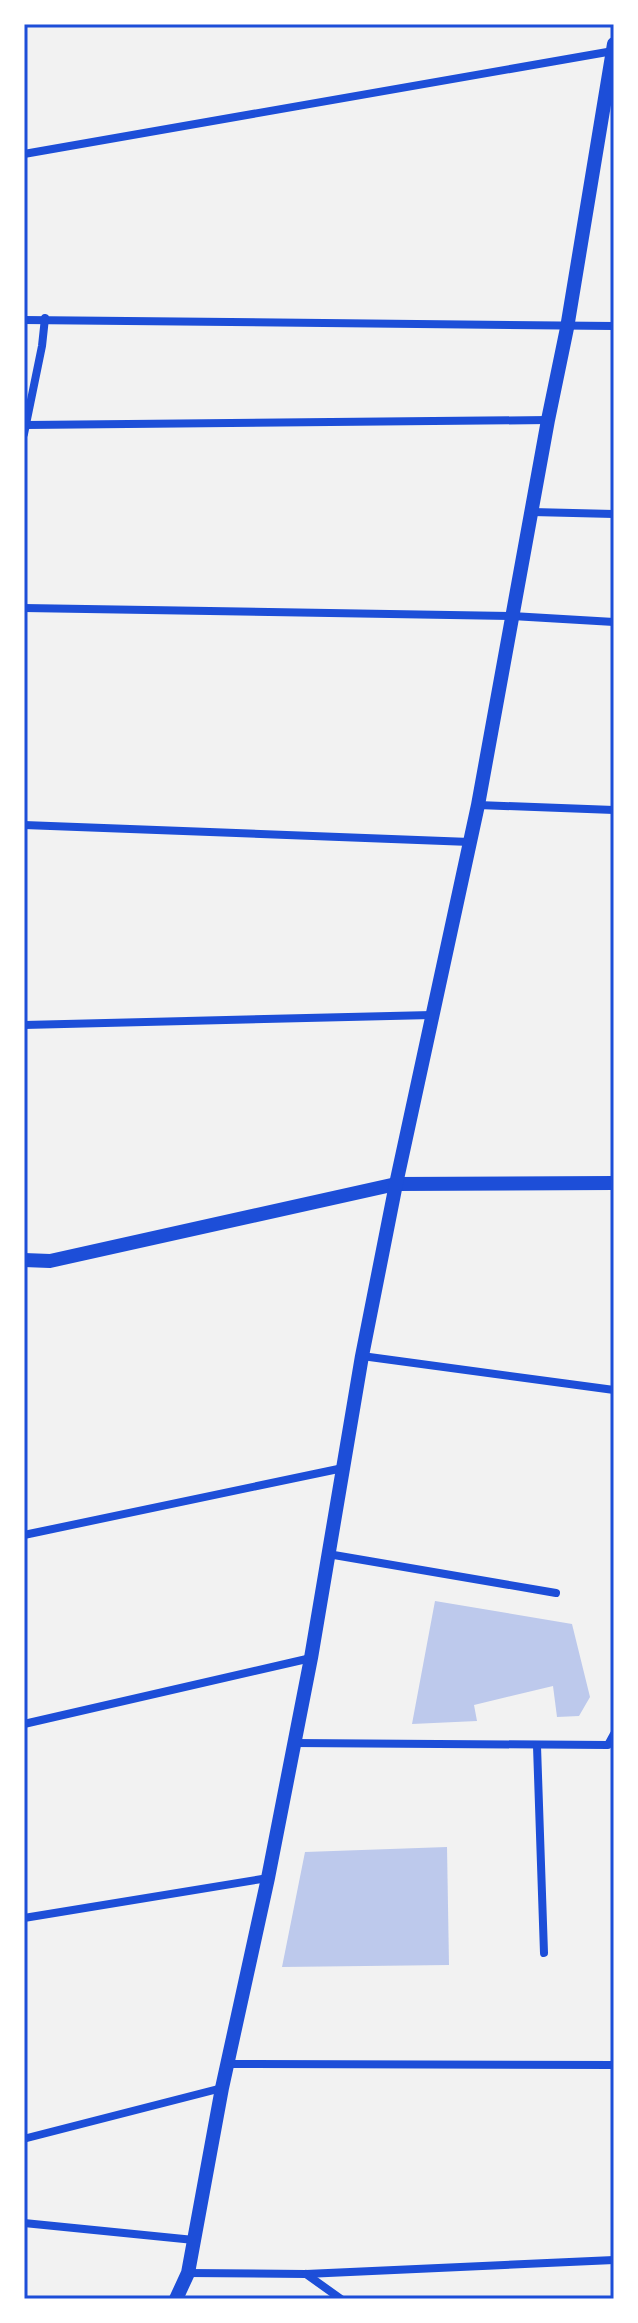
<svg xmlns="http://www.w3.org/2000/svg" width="638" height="2323" viewBox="0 0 638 2323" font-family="'DejaVu Sans',sans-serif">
<rect width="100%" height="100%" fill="#f2f2f2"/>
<g fill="#bdc9ec">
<polygon points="435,1601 572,1624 590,1697 579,1716 557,1717 553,1686 474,1705 477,1721 412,1724"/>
<polygon points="447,1847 449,1965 282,1967 305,1852"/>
</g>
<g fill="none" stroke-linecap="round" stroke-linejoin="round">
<g stroke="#1d4ed8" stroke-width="8">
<polyline points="24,154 613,51"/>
<polyline points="24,320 614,326"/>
<polyline points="26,425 548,420"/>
<polyline points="24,434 42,346 45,318"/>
<polyline points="532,512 614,514"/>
<polyline points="24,608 512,616 614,622"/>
<polyline points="478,805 614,810"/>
<polyline points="24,825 470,842"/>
<polyline points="24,1025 432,1015"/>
<polyline points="362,1356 614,1390"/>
<polyline points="24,1535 343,1468"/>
<polyline points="328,1554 556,1593"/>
<polyline points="24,1724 311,1658"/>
<polyline points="294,1743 608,1745 614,1734"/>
<polyline points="537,1746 544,1953"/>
<polyline points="24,1918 268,1878"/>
<polyline points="228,2064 614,2065"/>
<polyline points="27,2138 222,2088"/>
<polyline points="24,2223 194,2240"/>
<polyline points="188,2273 306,2274 614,2260"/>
<polyline points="306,2274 341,2299"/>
</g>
<g stroke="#1d4ed8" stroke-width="14">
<polyline points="24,1260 50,1261 396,1184 614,1183"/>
<polyline points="176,2299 188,2273 222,2088 268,1878 311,1658 362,1356 396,1184 478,805 548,420 567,328 614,44"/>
</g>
</g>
<rect width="638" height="2323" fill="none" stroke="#ffffff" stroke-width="52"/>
<rect x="26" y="26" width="586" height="2271" fill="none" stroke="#1d4ed8" stroke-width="3"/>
</svg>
